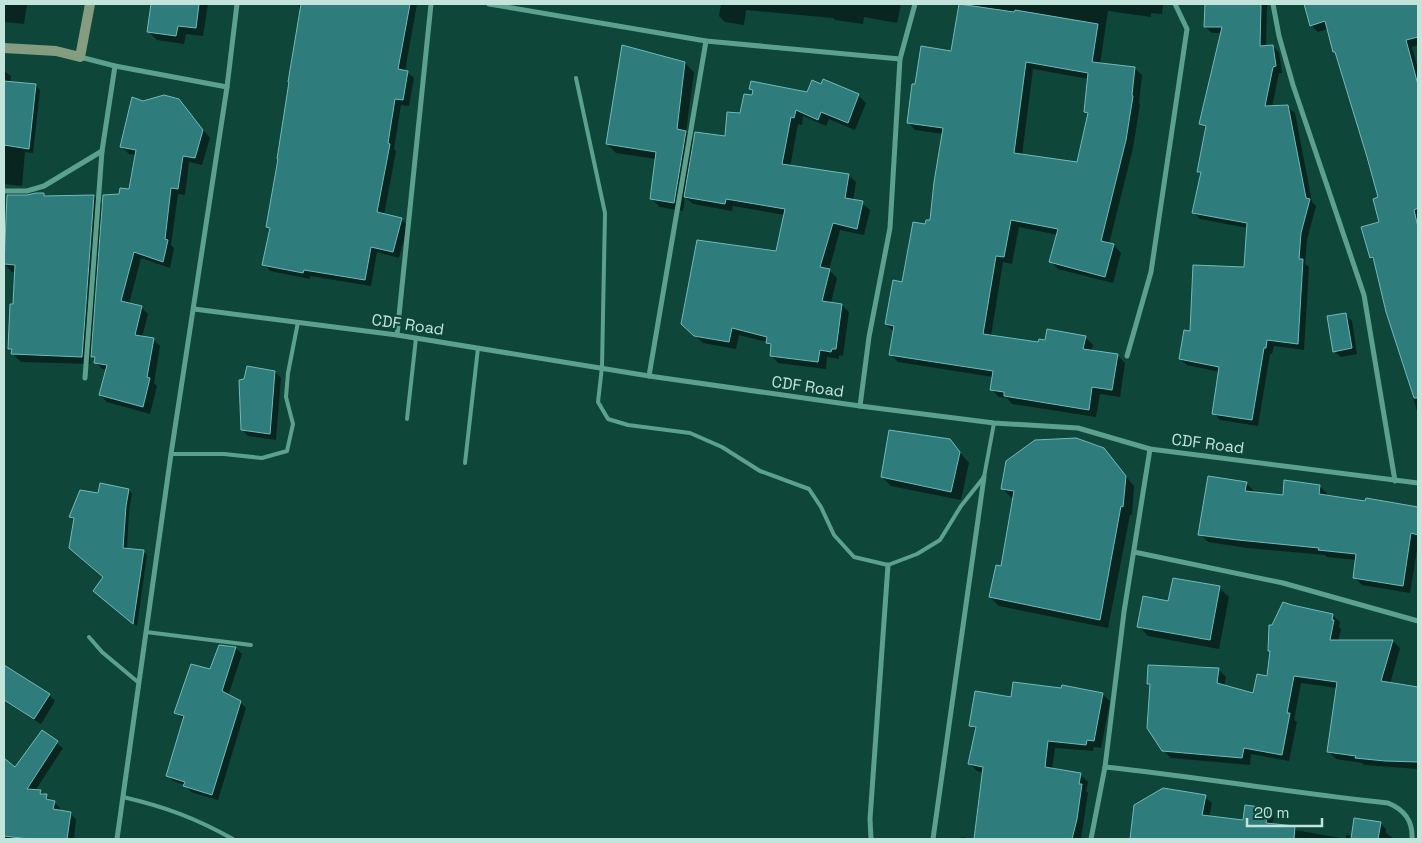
<svg xmlns="http://www.w3.org/2000/svg" width="1422" height="843" viewBox="0 0 1422 843" font-family="'Space Grotesk',sans-serif">
<rect width="100%" height="100%" fill="#0f463a"/>
<g fill="#0007" fill-rule="evenodd">
<polygon points="4,4 27,4 24,24 4,22"/>
<polygon points="153,4 208,4 203,36 186,34 184,44 157,40 149,32"/>
<polygon points="298,4 417,4 405,71 414,78 409,106 401,105 394,149 396,151 384,215 401,219 408,225 399,258 377,252 371,286 310,276 310,279 270,271 264,264 271,230 268,227 301,12"/>
<polygon points="721,4 901,4 897,23 864,17 863,24 835,20 833,18 746,10 744,25 725,22 719,16"/>
<path d="M961,4H1163L1162,14L1151,13V17L1108,11L1100,64L1134,68L1142,75L1139,103L1140,104L1133,148L1109,244L1114,245L1121,253L1113,283L1058,269L1051,262L1058,235L1019,227L1012,264L1003,262L991,336L1039,344L1046,342L1085,337L1093,345L1091,351L1117,355L1125,363L1120,397L1100,394L1096,417L1012,404L1007,398L999,397L991,389L993,377L898,362L891,355L894,332L886,324L926,225L931,222L944,134L915,130L908,122L916,86L952,53ZM1033,69L1089,79L1085,112L1089,116L1078,163L1022,155Z"/>
<polygon points="1206,4 1267,4 1266,47 1273,46 1279,53 1282,73 1279,73 1272,107 1288,107 1295,113 1312,202 1316,206 1307,240 1305,264 1309,267 1304,350 1274,346 1272,354 1270,354 1258,426 1220,420 1214,413 1220,372 1187,365 1180,359 1191,333 1245,269 1248,228 1200,219 1193,212 1202,174 1199,172 1207,130 1201,124 1222,33 1212,33 1205,27"/>
<polygon points="1305,4 1418,4 1418,45 1412,47 1418,69 1418,415 1375,262 1371,258 1380,223 1380,198 1328,29 1318,32 1311,25"/>
<polygon points="685,63 694,72 686,132 695,141 726,138 753,97 754,92 750,88 808,93 821,86 823,81 859,96 866,103 855,130 829,119 826,126 803,116 802,125 798,124 790,167 848,175 856,182 853,201 862,203 870,210 864,235 840,230 829,270 837,278 831,303 842,305 849,312 843,356 839,355 839,359 827,357 826,369 778,363 771,355 772,347 767,342 739,335 736,349 703,343 683,324 777,253 785,215 733,206 732,211 693,204 685,197 683,211 660,207 651,198 656,159 616,153 607,144"/>
<polygon points="4,71 11,76 10,83 35,85 40,90 33,153 25,152 22,186 4,184"/>
<polygon points="143,102 185,107 210,138 202,165 189,162 185,195 178,194 171,245 174,248 170,268 141,258 129,304 141,307 148,314 142,337 153,339 160,346 154,383 157,386 150,414 107,402 100,395 107,370 102,369 90,355 90,364 21,362 13,354 9,348 14,305 16,272 12,272 4,264 44,194 47,197 94,196 104,206 130,190 136,155 129,154 122,147"/>
<polygon points="1346,315 1352,321 1357,354 1341,357 1334,351"/>
<polygon points="275,372 281,378 276,440 248,436 242,429"/>
<polygon points="949,440 969,463 961,500 891,486 882,477"/>
<polygon points="1103,449 1134,486 1132,515 1130,515 1108,628 999,606 990,597 1002,568 1014,498 1012,498 1003,489"/>
<polygon points="1246,483 1254,491 1253,493 1284,496 1319,486 1327,493 1327,496 1366,502 1367,500 1418,508 1418,544 1410,593 1362,585 1354,577 1357,560 1327,557 1325,555 1247,548 1208,542 1200,534"/>
<polygon points="129,490 132,494 129,510 127,549 143,552 147,555 137,626 99,595 105,577 74,521 71,517 99,495"/>
<polygon points="1219,588 1229,597 1219,649 1148,636 1139,626 1169,602"/>
<polygon points="1332,615 1340,622 1339,627 1341,629 1338,641 1393,641 1400,648 1390,684 1418,688 1418,769 1364,765 1362,763 1336,759 1328,751 1338,688 1301,683 1294,720 1297,722 1289,761 1251,754 1250,765 1171,758 1163,750 1151,687 1148,684 1218,669 1226,677 1224,687 1254,694 1268,678"/>
<polygon points="220,646 236,648 242,654 228,696 240,702 246,708 218,800 191,792 185,785 173,781 167,775 184,719 176,713 211,670"/>
<polygon points="5,667 49,695 55,701 41,724 4,701 4,670"/>
<polygon points="1102,694 1110,701 1101,748 1094,747 1093,751 1055,748 1052,770 1081,775 1088,782 1086,791 1088,793 1081,839 961,839 961,837 975,839 984,773 977,771 970,764 976,731 971,725 1012,698"/>
<polygon points="42,732 63,748 35,791 40,791 54,802 60,808 59,811 70,813 76,819 74,839 4,839 4,759 15,769"/>
<polygon points="1205,797 1212,803 1209,817 1244,821 1267,809 1274,815 1272,826 1346,839 1346,835 1353,836 1380,823 1386,829 1386,833 1394,839 1132,839 1135,806"/>
</g>
<g fill="#2f7c7c" stroke="#70bbba" fill-rule="evenodd">
<polygon points="151,4 199,4 196,28 178,26 176,36 147,32"/>
<polygon points="301,4 410,4 398,69 408,71 403,100 395,99 388,143 390,144 377,212 402,218 393,252 371,247 365,280 304,270 303,273 262,265 270,228 266,227 278,159 277,159 289,82 288,82"/>
<path d="M959,4L1014,12L1015,10L1033,13L1098,24L1092,62L1135,67L1132,95L1133,96L1126,140L1101,241L1114,244L1105,277L1049,262L1058,229L1011,220L1004,257L996,256L983,334L1038,342L1039,339L1045,340L1047,329L1086,336L1083,349L1118,354L1112,390L1092,387L1089,410L1004,396V392L990,390L993,371L889,355L894,326L885,324L893,280L902,282L913,222L925,224L926,220H930L934,182L943,128L907,123L912,84H915L921,46L951,51ZM1026,62L1088,73L1084,112L1088,113L1077,162L1014,153Z"/>
<polygon points="1205,4 1261,4 1260,46 1273,45 1276,66 1273,67 1265,106 1288,105 1306,198 1310,199 1301,233 1299,259 1303,259 1298,344 1267,340 1266,348 1264,348 1252,420 1212,414 1219,367 1179,359 1184,330 1190,331 1193,265 1244,267 1247,223 1192,213 1201,172 1197,172 1206,126 1199,124 1222,27 1204,27"/>
<polygon points="1304,4 1418,4 1418,37 1406,40 1418,85 1418,208 1414,210 1418,227 1418,398 1414,398 1386,312 1373,257 1370,258 1361,227 1379,222 1373,199 1378,197 1367,157 1335,52 1333,52 1325,21 1310,26"/>
<polygon points="622,45 685,62 677,129 686,131 674,203 650,199 656,152 606,144"/>
<polygon points="823,79 859,94 848,123 821,112 818,120 796,110 794,118 791,117 782,164 849,174 845,198 863,201 857,229 833,223 820,267 830,269 822,301 842,304 836,349 832,349 831,352 820,350 818,362 770,356 771,344 766,343 767,337 732,328 729,342 694,336 681,324 697,240 776,251 785,209 726,199 725,204 684,197 695,132 725,136 727,112 740,113 744,94 752,95 753,90 749,89 751,81 807,92 812,80 821,84"/>
<polygon points="4,81 36,84 29,149 4,145"/>
<polygon points="164,95 179,99 203,130 195,158 183,156 178,189 171,188 165,239 168,240 163,262 134,252 121,301 142,306 135,335 154,338 147,377 150,378 143,407 99,395 107,365 94,363 95,357 91,357 103,195 119,194 120,188 129,189 136,150 120,147 132,97 143,101"/>
<polygon points="36,193 44,193 44,196 94,195 82,357 11,354 12,349 8,349 10,304 13,304 15,265 4,264 7,195 27,195"/>
<polygon points="1346,313 1352,348 1333,352 1327,316"/>
<polygon points="247,366 275,371 270,434 241,430 239,380 244,379"/>
<polygon points="889,430 950,439 960,452 951,492 881,477"/>
<polygon points="1076,438 1104,448 1126,476 1123,507 1121,506 1100,620 989,597 996,565 1001,566 1014,491 1001,489 1006,461 1035,440"/>
<polygon points="1208,476 1247,482 1245,491 1283,495 1284,480 1320,485 1319,494 1365,501 1366,498 1418,507 1418,535 1411,533 1403,586 1353,578 1356,554 1318,550 1319,548 1238,540 1198,535"/>
<polygon points="100,483 129,489 126,506 123,548 144,550 133,624 93,591 103,577 69,548 74,518 69,517 80,490 98,493"/>
<polygon points="1173,578 1220,586 1210,640 1137,627 1143,596 1168,601"/>
<polygon points="1283,602 1292,605 1333,614 1332,620 1334,620 1330,640 1393,640 1381,681 1418,687 1418,762 1385,761 1355,758 1356,756 1327,752 1337,682 1294,676 1287,713 1290,713 1282,755 1244,748 1242,758 1162,751 1147,728 1150,684 1147,684 1148,665 1219,668 1217,683 1253,693 1257,674 1267,676 1270,651 1268,651 1269,625 1272,625"/>
<polygon points="219,645 236,647 222,691 241,701 212,795 183,786 185,782 166,776 184,716 174,713 191,664 210,669"/>
<polygon points="4,665 50,694 34,719 4,700"/>
<polygon points="1013,682 1061,688 1062,685 1103,693 1094,741 1087,740 1086,745 1048,741 1045,767 1081,773 1079,784 1082,784 1077,819 1072,839 974,839 983,767 968,764 976,727 969,726 975,691 1011,697"/>
<polygon points="42,730 58,741 27,789 41,790 40,794 47,794 46,799 55,801 53,809 71,812 67,839 29,839 4,836 4,758 15,767"/>
<polygon points="1163,788 1206,795 1202,815 1243,820 1245,805 1268,808 1266,823 1295,826 1294,839 1130,839 1134,805"/>
<polygon points="1354,818 1381,822 1378,839 1351,839"/>
</g>
<g fill="none" stroke-linecap="round" stroke-linejoin="round">
<g stroke="#5ca08e" stroke-width="4">
<polyline points="576,78 605,213 602,367 598,402 608,419 628,425 690,433 722,447 760,471 809,489 821,507 834,535 854,557 888,565 917,554 940,540 961,506 984,477 994,423"/>
<polyline points="407,419 416,338"/>
<polyline points="171,454 224,454 262,458 287,451 293,424 286,397 288,373 298,322"/>
<polyline points="465,463 478,348"/>
<polyline points="146,632 251,645"/>
<polyline points="89,637 102,652 139,683"/>
<path d="M123,797C166,807 195,818 233,839"/>
</g>
<g stroke="#5ca08e" stroke-width="5">
<polyline points="489,4 706,41 900,59"/>
<polyline points="1273,4 1279,36 1293,85 1364,295 1395,481"/>
<polyline points="80,57 115,66 227,87"/>
<polyline points="4,191 27,191 44,186 102,151"/>
<polyline points="194,309 397,335 649,376 860,406 994,423 1078,428 1150,449 1418,483"/>
<polyline points="397,335 431,4"/>
<polyline points="1127,356 1151,272 1187,29 1175,4"/>
<polyline points="649,376 706,41"/>
<polyline points="85,378 102,151 115,66"/>
<polyline points="860,406 869,337 890,228 900,59 915,4"/>
<polyline points="1134,552 1283,583 1418,621"/>
<path d="M1105,767C1199,777 1293,793 1388,803C1405,810 1413,821 1412,839"/>
<polyline points="117,839 171,454 227,87 237,4"/>
<polyline points="871,839 870,819 888,565"/>
<polyline points="933,839 984,477"/>
<polyline points="1091,839 1105,767 1124,612 1150,449"/>
</g>
<polyline stroke="#849c7f" stroke-width="10" points="4,48 56,51 80,57 90,4"/>
</g>
<g text-anchor="middle" stroke-width="4.5" stroke-linejoin="round" paint-order="stroke">
<g font-size="16" fill="#c3e4da" stroke="#0f463a">
<text transform="translate(408 324) rotate(8)" y="6">CDF Road</text>
<text transform="translate(808 386) rotate(8)" y="6">CDF Road</text>
<text transform="translate(1208 443) rotate(7)" y="6">CDF Road</text>
</g>
</g>
<rect width="1422" height="843" fill="none" stroke="#c3e4da" stroke-width="10"/>
<path d="M1247 818v8h75v-8" fill="none" stroke="#c3e4da" stroke-width="2.5"/>
<text x="1254" y="818" font-size="15" fill="#c3e4da" stroke="#0f463a" stroke-width="4" paint-order="stroke">20 m</text>
</svg>
